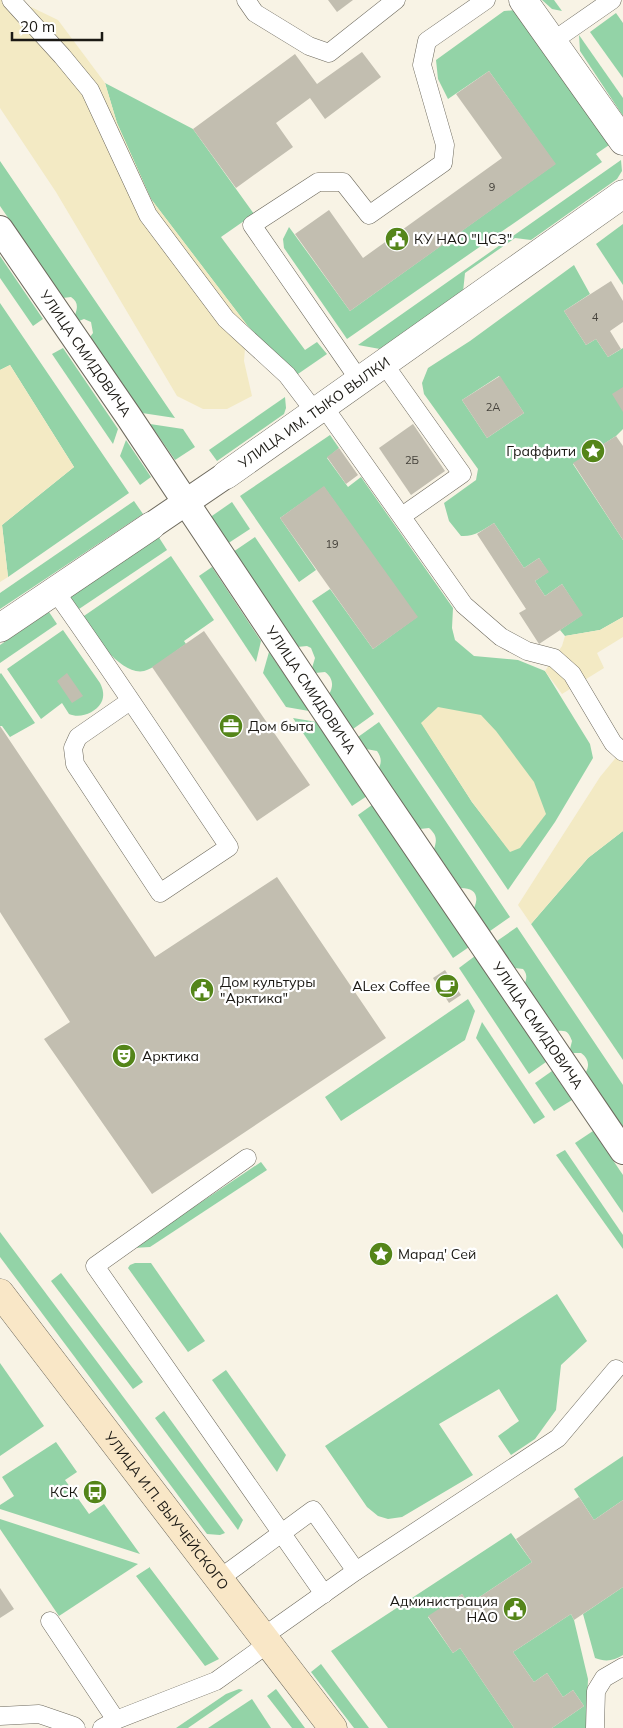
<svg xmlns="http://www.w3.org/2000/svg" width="623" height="1728" viewBox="0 0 623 1728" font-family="Mulish,sans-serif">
<rect width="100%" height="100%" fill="#f8f3e5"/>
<g fill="#93d3a7" fill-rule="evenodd">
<polygon points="542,0 554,0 562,11 552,9"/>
<polygon points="516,10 612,143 596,154 602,162 347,339 284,248 283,239 289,227 350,311 555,164 489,71 448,99 438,79 436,60 504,11"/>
<polygon points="616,13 623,23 623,78 590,32"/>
<polygon points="579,35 623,98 623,116 580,51"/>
<polygon points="105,83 193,129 254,214 221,237 305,350 317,342 327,354 295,376 247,325 151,199 117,123"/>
<polygon points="621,160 622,171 617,179 531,240 515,238 465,273 463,292 380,349 358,345"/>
<path d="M0,161L175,418L142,413L90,337L93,333L91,322L84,319L79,321L75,315C78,307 78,302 71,297L63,298L0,206Z"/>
<polygon points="623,224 623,285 596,244"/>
<polygon points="0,256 43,319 33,326 0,278"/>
<path d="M574,265L590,294L564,311L586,345L596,339L608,357L623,348V429L616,436L573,464L623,540V617L600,630L565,636L560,630L582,615L562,584L545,596L535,581L548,572L539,558L524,568L494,523C483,530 474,537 461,536L449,521L444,503L476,480L478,469L424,394L422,383L428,368L470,341ZM499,376L524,413L487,438L462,400Z"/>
<polygon points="0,303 129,493 8,577 2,525 74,467 10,365 0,370"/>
<polygon points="63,348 118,429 113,444 52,354"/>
<polygon points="285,397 286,408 284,414 217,461 209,450"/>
<polygon points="150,424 183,429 195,447 175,460"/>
<path d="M330,435L339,448L327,458L348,487L361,477L453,608L452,628L455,640L474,656L518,660L545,671L590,744L593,758L555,822L508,890L312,601L330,589L373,649L417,617L324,487L280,518L316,570L299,582L240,496ZM421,722L510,851L472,802Z"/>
<polygon points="126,440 151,477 140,485 120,456"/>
<polygon points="134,501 143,514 0,609 0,593"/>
<polygon points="232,502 250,529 227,544 209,518"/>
<polygon points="158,536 167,550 79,609 70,597"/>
<path d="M255,537L374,714L353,729L329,694C334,686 333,678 325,672L315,673L312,668L315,658L311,648L307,646L297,647L233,552Z"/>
<path d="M171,556L214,620L184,641L186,644C175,651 156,668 144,671C121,676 93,634 81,618Z"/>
<polygon points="212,567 261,641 256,662 199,576"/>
<polygon points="49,612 57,624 0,663 0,645"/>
<path d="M63,630L100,683C103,689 105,696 101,703C95,713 80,719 69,714L62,703L41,719L7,669Z"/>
<polygon points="269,652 309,711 286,707 263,673"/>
<polygon points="1,673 35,723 10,737 2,726 0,726 0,674"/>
<polygon points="293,718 317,722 367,796 352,806"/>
<path d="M379,722L510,917L490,931L474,908C480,895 474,888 461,888L434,849C437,840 437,835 429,828L420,829L379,768C382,761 381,757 377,751L366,749L358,737Z"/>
<polygon points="372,805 469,947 453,958 358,815"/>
<polygon points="623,831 623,1060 531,924 588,858"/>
<path d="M517,927L623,1085V1128L586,1072C590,1065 588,1058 581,1053H573L570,1049L572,1041C569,1033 567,1030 558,1031L525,983C527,977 527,974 523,969L515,968L497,941Z"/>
<polygon points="475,956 546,1062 529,1074 459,968"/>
<polygon points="468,999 475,1011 465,1040 341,1121 325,1097"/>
<polygon points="482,1022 545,1117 534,1124 476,1038"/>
<polygon points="552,1071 572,1100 554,1111 535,1083"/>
<polygon points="593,1131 623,1175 623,1213 575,1143"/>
<polygon points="565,1150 623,1235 623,1249 556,1155"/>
<polygon points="261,1162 267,1170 150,1247 133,1248"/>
<polygon points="0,1232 225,1533 220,1535 207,1534 0,1257"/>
<polygon points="135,1263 151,1263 205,1341 188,1352 128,1268 130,1265"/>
<polygon points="61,1273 143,1382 133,1389 51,1281"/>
<polygon points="557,1294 587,1341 561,1365 556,1410 535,1439 511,1455 498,1436 519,1421 499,1389 439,1424 473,1475 402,1517 388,1519 378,1516 367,1507 325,1446"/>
<polygon points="0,1363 44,1426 0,1456"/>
<polygon points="226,1370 286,1455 277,1472 212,1380"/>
<polygon points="164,1411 243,1520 238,1530 155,1418"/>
<polygon points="56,1442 77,1472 65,1480 89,1514 104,1504 140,1554 0,1509 0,1505 14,1496 2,1477"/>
<polygon points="623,1456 623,1500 594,1520 574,1489"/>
<polygon points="0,1519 138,1564 59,1616 0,1529"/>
<polygon points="511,1533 532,1562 469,1604 462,1594 428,1617 453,1653 460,1648 514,1728 388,1728 331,1651"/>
<polygon points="150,1567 150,1568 219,1659 205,1666 136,1576"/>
<path d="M623,1587V1655C614,1661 605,1662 595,1658L583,1614Z"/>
<polygon points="571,1614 574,1620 588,1679 586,1728 552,1728 584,1706 573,1690 563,1697 547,1673 534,1682 513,1652"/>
<polygon points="321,1664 369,1728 354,1728 311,1672"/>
<polygon points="239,1689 243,1690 188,1728 176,1728 226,1694"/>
<polygon points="276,1689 305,1728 292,1728 267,1696"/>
<polygon points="252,1699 271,1728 208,1728"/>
</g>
<g fill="#f3eac4">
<polygon points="0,0 24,0 29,6 58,20 105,83 117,123 151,199 247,325 244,361 252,396 227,409 203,409 177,396 56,192 0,108"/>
<polygon points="10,365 74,467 2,525 8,577 0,582 0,370"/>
<polygon points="623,617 623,637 597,653 604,668 562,694 545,671 562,646 565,636 600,630"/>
<polygon points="438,707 481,715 496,731 534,782 546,814 520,848 510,852 472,802 421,723"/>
<polygon points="623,749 623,831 588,858 531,924 518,905 600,777"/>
</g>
<g fill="#c2beb0">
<polygon points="328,0 353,0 337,12"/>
<polygon points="362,52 381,77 325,119 310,98 276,123 293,147 236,188 193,129 295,54 317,84"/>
<polygon points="489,71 556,164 350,311 295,234 329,210 363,258 502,158 456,94"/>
<polygon points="611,281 623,301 623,322 610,331 621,349 608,357 596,339 586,345 564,311"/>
<polygon points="500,376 524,413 487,438 462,400"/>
<polygon points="623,387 623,412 612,394"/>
<polygon points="413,424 445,471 411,495 379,448"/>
<polygon points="616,436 623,446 623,540 573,463"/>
<polygon points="339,448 358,475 346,484 327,457"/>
<polygon points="324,486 418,617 373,649 280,518"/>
<polygon points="494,523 524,568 539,558 549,572 535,581 545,596 562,584 583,615 539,644 519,613 526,609 477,534"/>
<polygon points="204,631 310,785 257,821 152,667"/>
<polygon points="67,673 83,696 72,703 57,681"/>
<polygon points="0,726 155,957 277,877 386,1038 152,1194 44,1039 70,1022 0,912"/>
<polygon points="445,970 461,995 449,1003 433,978"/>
<polygon points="579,1497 594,1520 623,1500 623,1587 574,1620 571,1614 513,1652 534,1682 547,1673 563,1697 573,1690 584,1706 552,1728 514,1728 460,1648 453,1653 428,1616 462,1594 469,1604 532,1562 516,1539"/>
<polygon points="0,1588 14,1609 0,1618"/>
</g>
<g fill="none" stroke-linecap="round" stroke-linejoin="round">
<g stroke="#6d695d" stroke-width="19">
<g id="service">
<polyline points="11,0 62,56 90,90 148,215 226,319 287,375 315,412"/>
<polyline points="246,0 255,13 309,46 329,53 396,0"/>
<polyline points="553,41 612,0"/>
<polyline points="384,364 462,474 402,516"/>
<polyline points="360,381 252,225 318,182 343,182 369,215 443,163 445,145 422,65 427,41 486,0"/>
<polyline points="324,407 464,605 501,637 527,651 554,658 572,674 613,743 623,752"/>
<path d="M55,591C115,675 171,761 229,847L160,893L75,764L73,748L78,737L130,701"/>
<polyline points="247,1158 95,1266 324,1594"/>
<polyline points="219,1579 313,1510 356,1571"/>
<polyline points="50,1621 116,1720"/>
<polyline points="264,1636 356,1571 558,1438 616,1369"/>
<polyline points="0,1716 39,1714 74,1726 76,1728"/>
<polyline points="102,1728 116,1720 216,1681 269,1643"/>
<polyline points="595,1728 596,1691 604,1678 623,1667"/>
</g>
</g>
<g stroke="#6d695d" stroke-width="28">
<g id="pedestrian">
<path id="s1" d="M0,229L129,417L381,795L623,1151"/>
<polyline points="151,526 226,475"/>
</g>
</g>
<g stroke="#6d695d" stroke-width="29">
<g id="tertiary">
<polyline points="523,0 623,141"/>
<path id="s2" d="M226,475L623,194"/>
<polyline points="0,628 151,526"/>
</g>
</g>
<g stroke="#6d695d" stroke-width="29">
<g id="secondary">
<path id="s3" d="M0,1293L333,1728"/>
</g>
</g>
<use href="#service" stroke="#fff" stroke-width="18"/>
<use href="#pedestrian" stroke="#fff" stroke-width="26"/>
<use href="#tertiary" stroke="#fff" stroke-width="28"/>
<use href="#secondary" stroke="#f9e7c7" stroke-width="28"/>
</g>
<defs>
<g id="civic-disc" transform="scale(1.25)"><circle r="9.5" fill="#548519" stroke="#fff"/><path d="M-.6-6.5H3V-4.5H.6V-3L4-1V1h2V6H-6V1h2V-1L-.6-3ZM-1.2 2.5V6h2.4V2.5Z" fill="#fff"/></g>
<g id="sight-disc" transform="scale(1.25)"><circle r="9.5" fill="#548519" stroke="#fff"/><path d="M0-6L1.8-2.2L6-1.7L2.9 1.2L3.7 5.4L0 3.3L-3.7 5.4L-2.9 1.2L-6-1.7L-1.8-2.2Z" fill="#fff"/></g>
<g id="office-disc" transform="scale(1.25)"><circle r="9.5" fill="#548519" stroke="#fff"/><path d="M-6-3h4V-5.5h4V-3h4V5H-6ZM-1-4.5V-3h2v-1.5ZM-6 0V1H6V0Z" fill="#fff"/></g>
<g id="cafe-disc" transform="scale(1.25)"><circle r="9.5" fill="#548519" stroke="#fff"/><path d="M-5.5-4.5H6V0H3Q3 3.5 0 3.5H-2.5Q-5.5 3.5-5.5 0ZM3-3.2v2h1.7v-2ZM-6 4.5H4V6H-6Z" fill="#fff"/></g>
<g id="theatre-disc" transform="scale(1.25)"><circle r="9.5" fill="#548519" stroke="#fff"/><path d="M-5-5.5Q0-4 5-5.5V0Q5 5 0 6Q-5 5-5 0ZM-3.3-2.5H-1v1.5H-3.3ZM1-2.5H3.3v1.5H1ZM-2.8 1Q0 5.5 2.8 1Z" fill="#fff"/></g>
<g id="bus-disc" transform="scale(1.25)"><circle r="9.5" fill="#548519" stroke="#fff"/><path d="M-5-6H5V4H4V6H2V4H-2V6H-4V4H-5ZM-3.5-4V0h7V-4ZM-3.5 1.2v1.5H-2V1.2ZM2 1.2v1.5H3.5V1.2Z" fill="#fff"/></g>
</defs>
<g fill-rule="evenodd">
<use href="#civic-disc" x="397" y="239"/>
<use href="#sight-disc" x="593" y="451"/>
<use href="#office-disc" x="231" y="726"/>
<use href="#cafe-disc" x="447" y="986"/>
<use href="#civic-disc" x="202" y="990"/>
<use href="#theatre-disc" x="124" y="1056"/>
<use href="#sight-disc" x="381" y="1254"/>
<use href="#bus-disc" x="95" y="1492"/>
<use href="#civic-disc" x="515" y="1609"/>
</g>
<g text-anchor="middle" stroke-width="4.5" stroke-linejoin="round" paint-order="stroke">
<g font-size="11" fill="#45423b">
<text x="492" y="191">9</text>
<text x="595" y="321">4</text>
<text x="493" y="411">2А</text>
<text x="412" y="464">2Б</text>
<text x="332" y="548">19</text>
</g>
<g font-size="14" fill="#1b1914" stroke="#fff" text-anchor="start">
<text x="414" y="244">КУ НАО "ЦСЗ"</text>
<text x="576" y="456" text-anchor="end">Граффити</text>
<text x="248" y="731">Дом быта</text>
<text x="220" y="987">Дом культуры<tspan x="220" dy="16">"Арктика"</tspan></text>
<text x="430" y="991" text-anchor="end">ALex Coffee</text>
<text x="142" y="1061">Арктика</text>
<text x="398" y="1259">Марад' Сей</text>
<text x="78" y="1497" text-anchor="end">КСК</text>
<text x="498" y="1606" text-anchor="end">Администрация<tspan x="498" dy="16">НАО</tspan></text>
</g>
<g font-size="14" fill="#1b1914" stroke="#fff">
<text dy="5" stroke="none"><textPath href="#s1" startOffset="151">УЛИЦА СМИДОВИЧА</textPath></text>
<text dy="5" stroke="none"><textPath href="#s2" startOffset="108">УЛИЦА ИМ. ТЫКО ВЫЛКИ</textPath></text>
<text dy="5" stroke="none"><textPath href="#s1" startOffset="556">УЛИЦА СМИДОВИЧА</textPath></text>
<text dy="5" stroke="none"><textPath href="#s1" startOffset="961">УЛИЦА СМИДОВИЧА</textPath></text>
<text dy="5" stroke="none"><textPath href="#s3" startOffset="274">УЛИЦА И.П. ВЫУЧЕЙСКОГО</textPath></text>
</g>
</g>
<path d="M12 32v8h90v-8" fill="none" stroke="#1b1914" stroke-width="2.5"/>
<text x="20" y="32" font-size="15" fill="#1b1914" stroke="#ffffff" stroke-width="4" paint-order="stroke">20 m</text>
</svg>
